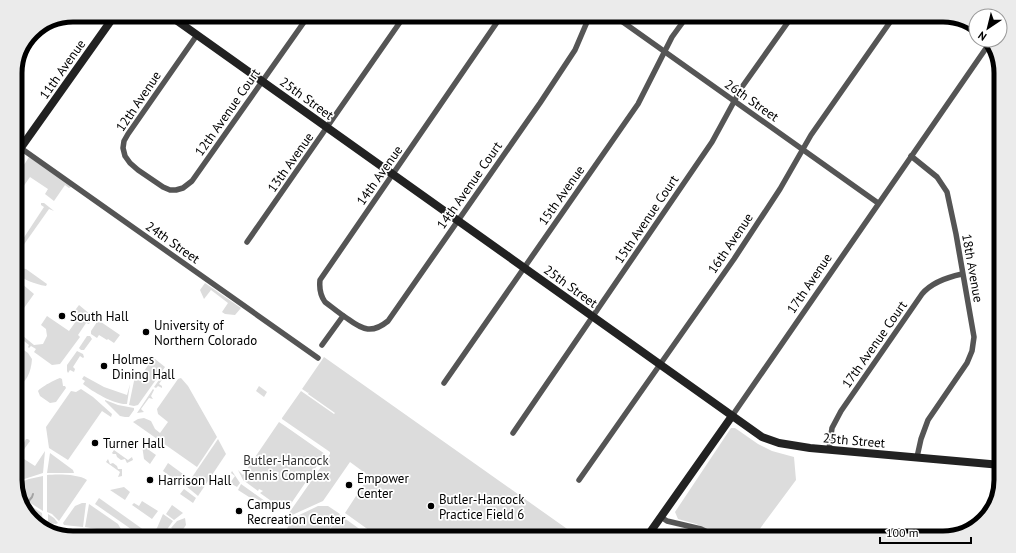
<svg xmlns="http://www.w3.org/2000/svg" width="1016" height="553" viewBox="0 0 1016 553" font-family="'PT Sans',sans-serif">
<rect width="100%" height="100%" fill="#fff"/>
<g fill="#dcdcdc">
<polygon points="29,157 71,186 71,187 69,188 65,185 54,201 45,194 48,189 30,177 23,187 18,184 15,189 15,179"/>
<polygon points="41,203 44,203 54,211 49,209 20,250 24,253 24,255 18,256 15,254 15,243 19,245 44,207 41,205"/>
<path d="M15,267L26,269L47,284L46,286C34,284 24,280 15,272Z"/>
<polygon points="19,283 21,283 34,294 24,308 23,308 24,306 23,301 19,298 15,299 15,289"/>
<polygon points="205,283 241,308 235,315 225,314 222,312 228,303 211,290 204,299 200,290"/>
<polygon points="79,305 91,315 92,319 89,324 86,323 78,335 80,337 60,364 52,365 34,352 36,349 31,346 29,348 28,347 29,345 24,341 22,344 20,342 19,338 23,336 34,345 43,344 47,336 46,329 41,325 47,316 69,331 79,317 73,313"/>
<polygon points="97,322 101,322 120,335 114,343 108,339 107,340 99,335 97,338 91,334 91,331"/>
<polygon points="87,336 90,336 92,339 84,350 81,350 79,348"/>
<path d="M15,344L28,353L32,359C31,372 27,383 15,388Z"/>
<polygon points="77,351 83,354 84,357 83,358 80,356 73,367 75,369 74,372 70,370 68,373 67,371 67,365"/>
<polygon points="324,357 580,538 380,538 345,513 369,476 350,462 323,501 290,516 289,513 330,454 330,452 282,419 282,418 301,391 334,414 335,413 308,394 309,392 308,393 302,389"/>
<polygon points="152,359 155,359 165,367 138,405 134,406 129,405 134,381 140,372 143,373"/>
<polygon points="166,370 169,370 173,373 170,376 166,374 159,384 162,386 162,388 158,386 156,388 154,387"/>
<path d="M84,376L104,387L127,395L130,384L127,404C115,405 93,392 83,384L85,381L82,379Z"/>
<path d="M60,378L62,379L63,386H65L66,388L56,402L50,403L40,396L38,391C41,387 56,379 60,378Z"/>
<polygon points="181,378 188,386 217,437 197,467 133,422 138,419 144,418 151,421 155,429 160,433 168,422 158,414 157,409 178,379"/>
<polygon points="259,386 267,392 264,397 256,391"/>
<polygon points="81,389 93,397 112,414 111,417 102,411 68,460 49,448 46,427 71,391 76,392"/>
<polygon points="153,389 154,390 151,396 153,399 149,398 141,409 144,412 137,413"/>
<polygon points="105,400 118,405 134,408 134,410 129,417 125,417 120,416 105,401"/>
<polygon points="279,422 285,426 247,481 285,426 325,454 288,508 286,507 281,508 260,493 263,491 259,489 258,491 243,480 238,470 243,475"/>
<polygon points="731,428 735,428 758,444 772,451 794,457 796,480 753,538 727,538 696,524 678,519 675,512"/>
<polygon points="26,439 28,439 30,441 15,462 15,444 17,445 18,443 22,446"/>
<polygon points="218,439 226,454 198,496 186,486"/>
<polygon points="142,445 156,455 150,464 144,459"/>
<polygon points="114,450 128,460 132,457 133,460 127,463 125,459 121,460 117,457 116,454 113,454 112,453"/>
<polygon points="45,451 43,473 15,482 15,470 24,459 35,466"/>
<polygon points="50,453 73,470 74,473 47,473"/>
<polygon points="108,459 110,464 113,463 117,466 118,469 122,469 122,476 118,477 120,472 106,462"/>
<polygon points="168,463 183,474 178,482 163,471"/>
<polygon points="232,471 240,483 237,487 230,483 235,476 231,473"/>
<path d="M47,475C57,474 79,474 87,480L59,521L52,514L47,512Z"/>
<polygon points="43,476 43,511 21,497 15,484 29,479"/>
<polygon points="241,484 279,511 255,498 249,497 238,490"/>
<polygon points="124,487 130,492 125,500 110,490"/>
<polygon points="184,489 196,498 193,503 180,494"/>
<polygon points="99,498 148,533 144,538 95,504"/>
<path d="M20,499L42,513L43,523C28,521 25,511 20,499Z"/>
<polygon points="142,501 158,511 152,519 132,505 134,503 139,506"/>
<polygon points="82,503 86,503 83,527 64,525 63,523 75,506"/>
<polygon points="89,504 118,524 126,538 122,538 103,530 85,527"/>
<polygon points="172,505 183,513 174,520 166,514"/>
<polygon points="318,506 328,506 340,514 323,538 282,538 290,523 291,519"/>
<polygon points="48,514 54,518 58,523 56,524 48,523"/>
<polygon points="163,514 173,521 161,538 148,538 157,528"/>
<polygon points="340,515 372,538 324,538"/>
<polygon points="185,518 186,525 180,534 171,528 177,521"/>
<polygon points="59,529 68,531 81,538 73,538 55,534"/>
<polygon points="85,531 103,534 112,538 86,538 84,536"/>
</g>
<g fill="none" stroke-linecap="round" stroke-linejoin="round">
<polyline stroke="#a3a3a3" stroke-width="2" points="23,508 32,497 33,494"/>
<g stroke="#555" stroke-width="5.5">
<path d="M502,15L320,280C319,289 320,295 325,302C333,308 340,314 348,319C363,330 372,334 388,321L540,103L575,50L590,15"/>
<polyline points="613,15 878,203"/>
<polyline points="197,35 128,134 124,141 123,148 125,156 130,163 138,170 163,187 170,190 176,190 183,188 192,181 309,15"/>
<polyline points="15,144 318,358"/>
<polyline points="911,156 937,177 947,192 956,234 974,337 972,351 967,363 928,420 921,439 917,457"/>
<polyline points="247,242 405,15"/>
<polyline points="322,345 343,316"/>
<polyline points="444,383 638,104 672,37 688,15"/>
<polyline points="732,416 991,41"/>
<polyline points="513,433 712,142 742,87 793,15"/>
<path d="M829,449L832,428L841,411L922,294C932,282 948,277 962,274"/>
<polyline points="579,480 734,259 780,189 811,135 895,15"/>
<polyline points="661,517 667,521 701,529 720,538"/>
</g>
<g stroke="#222" stroke-width="8">
<polyline points="169,15 762,437 779,443 810,448 1001,465"/>
<polyline points="15,156 115,15"/>
<polyline points="646,538 732,416"/>
</g>
</g>
<g fill="#000" stroke="#fff" stroke-width="1.5">
<circle cx="62" cy="316" r="4"/>
<circle cx="146" cy="332" r="4"/>
<circle cx="104" cy="366" r="4"/>
<circle cx="95" cy="443" r="4"/>
<circle cx="150" cy="480" r="4"/>
<circle cx="349" cy="485" r="4"/>
<circle cx="431" cy="506" r="4"/>
<circle cx="239" cy="511" r="4"/>
</g>
<g text-anchor="middle" stroke-width="3.5" stroke-linejoin="round" paint-order="stroke">
<g font-size="13" fill="#000" stroke="#fff">
<text transform="translate(62 69) rotate(-55)" y="5">11th Avenue</text>
<text transform="translate(307 98) rotate(36)" y="5">25th Street</text>
<text transform="translate(752 100) rotate(35)" y="5">26th Street</text>
<text transform="translate(138 101) rotate(-56)" y="5">12th Avenue</text>
<text transform="translate(227 112) rotate(-55)" y="5">12th Avenue Court</text>
<text transform="translate(290 162) rotate(-55)" y="5">13th Avenue</text>
<text transform="translate(379 175) rotate(-55)" y="5">14th Avenue</text>
<text transform="translate(469 185) rotate(-55)" y="5">14th Avenue Court</text>
<text transform="translate(561 195) rotate(-55)" y="5">15th Avenue</text>
<text transform="translate(646 219) rotate(-56)" y="5">15th Avenue Court</text>
<text transform="translate(173 242) rotate(35)" y="5">24th Street</text>
<text transform="translate(730 243) rotate(-56)" y="5">16th Avenue</text>
<text transform="translate(973 268) rotate(80)" y="5">18th Avenue</text>
<text transform="translate(809 283) rotate(-56)" y="5">17th Avenue</text>
<text transform="translate(571 286) rotate(36)" y="5">25th Street</text>
<text transform="translate(874 344) rotate(-55)" y="5">17th Avenue Court</text>
<text transform="translate(854 440) rotate(5)" y="5">25th Street</text>
</g>
<g font-size="13" fill="#000" stroke="#fff" text-anchor="start">
<text x="70" y="321">South Hall</text>
<text x="154" y="330">University of<tspan x="154" dy="15">Northern Colorado</tspan></text>
<text x="112" y="364">Holmes<tspan x="112" dy="15">Dining Hall</tspan></text>
<text x="103" y="448">Turner Hall</text>
<text x="357" y="483">Empower<tspan x="357" dy="15">Center</tspan></text>
<text x="158" y="485">Harrison Hall</text>
<text x="439" y="504">Butler-Hancock<tspan x="439" dy="15">Practice Field 6</tspan></text>
<text x="247" y="509">Campus<tspan x="247" dy="15">Recreation Center</tspan></text>
</g>
<g font-size="13" fill="#333" stroke="#fff">
<text x="286" y="465">Butler-Hancock<tspan x="286" dy="15">Tennis Complex</tspan></text>
</g>
</g>
<path d="M0 0H1016V553H0ZM73 22H943A51 51 0 0 1 994 73V480A51 51 0 0 1 943 531H73A51 51 0 0 1 22 480V73A51 51 0 0 1 73 22Z" fill="#ebebeb" fill-rule="evenodd"/>
<path fill="none" stroke="#000" stroke-width="5" d="M73 22H943A51 51 0 0 1 994 73V480A51 51 0 0 1 943 531H73A51 51 0 0 1 22 480V73A51 51 0 0 1 73 22Z"/>
<g transform="translate(988 28) rotate(215)"><circle r="19" fill="#ffffff" stroke="#999999"/>
<path d="M0-3L7 15L0 10L-7 15Z" fill="#000000"/>
<text y="-6" font-size="11" font-weight="bold" text-anchor="middle" fill="#000000">N</text>
</g>
<path d="M880 537v6h91v-6" fill="none" stroke="#000000" stroke-width="2"/>
<text x="886" y="537" font-size="12" fill="#000000" stroke="#ffffff" stroke-width="3" paint-order="stroke">100 m</text>
</svg>
